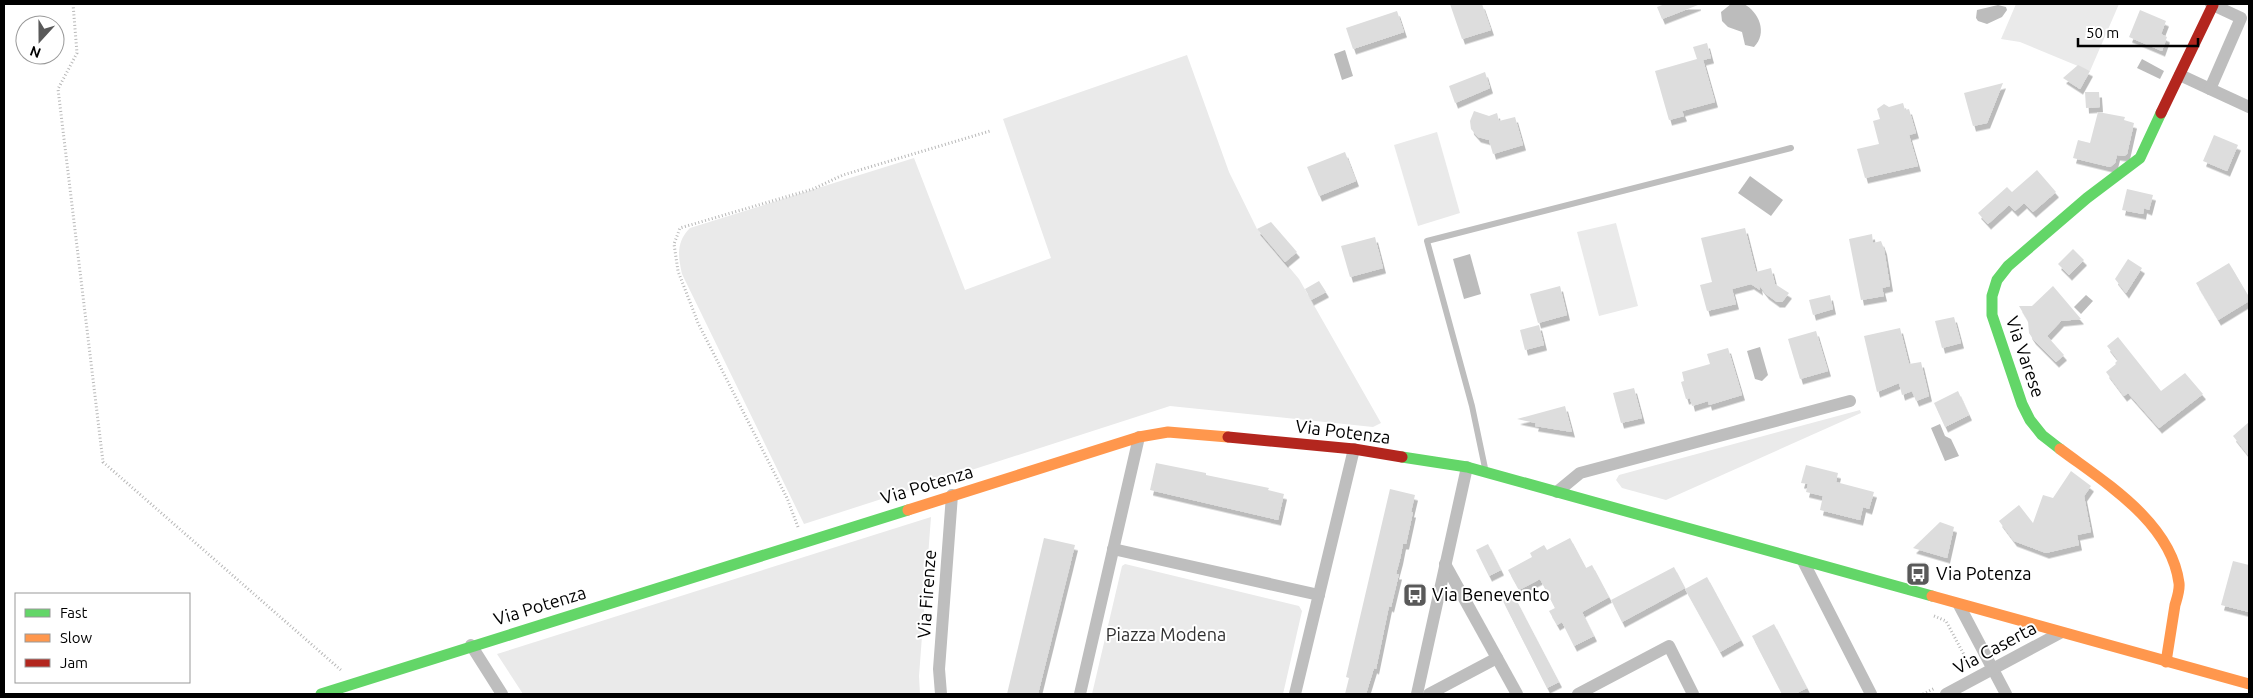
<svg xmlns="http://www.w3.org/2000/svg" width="2253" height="698" viewBox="0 0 2253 698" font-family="Ubuntu,sans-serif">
<defs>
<filter id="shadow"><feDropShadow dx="3" dy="5.5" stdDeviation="0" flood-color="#0004"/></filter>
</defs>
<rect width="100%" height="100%" fill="#fff"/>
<g fill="#eaeaea">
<polygon points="2016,4 2119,4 2090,71 2020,42 2001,39"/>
<path d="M1187,55L1229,172L1257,229L1299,279L1381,423L1373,427L1170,406L804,524L682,274C678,256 676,242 690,228L914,158L965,290L1051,258L1003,119Z"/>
<polygon points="1437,132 1460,213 1418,226 1394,145"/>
<polygon points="1616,223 1638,306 1599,316 1577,232"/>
<polygon points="1860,410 1861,413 1666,500 1622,488 1616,480 1619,475"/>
<polygon points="931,517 919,676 920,694 523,694 497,654"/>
<polygon points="1125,564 1299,606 1302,611 1283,694 1092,694 1122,566"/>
</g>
<g fill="#bcbcbc">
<path d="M1731,4H1744C1759,12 1768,33 1754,47L1745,45L1742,32L1728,27L1722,21L1721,12Z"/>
<polygon points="1998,5 2006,7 2007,10 2002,17 1987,24 1978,21 1976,18 1977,10"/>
<polygon points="1345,50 1353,76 1342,80 1334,54"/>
<polygon points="2142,59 2164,71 2160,79 2137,68"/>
<polygon points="1750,176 1783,200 1771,216 1738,193"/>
<polygon points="1470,254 1481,294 1464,299 1453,259"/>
<polygon points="2086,295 2093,301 2081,314 2074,307"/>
<polygon points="1760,347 1768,375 1762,381 1755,379 1747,351"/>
<polygon points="1940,424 1945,436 1951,439 1959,456 1945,461 1931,428"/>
</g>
<g fill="#ddd" filter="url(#shadow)">
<polygon points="1450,4 1482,4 1491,30 1462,39"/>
<polygon points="1665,4 1698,4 1698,5 1662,19 1657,7"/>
<polygon points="2140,10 2166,21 2161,34 2167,37 2162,51 2129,37"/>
<polygon points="1397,11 1404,32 1353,49 1346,28"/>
<polygon points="1707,43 1711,58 1703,60 1715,102 1682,111 1684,116 1669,120 1655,71 1697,59 1693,47"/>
<polygon points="2078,65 2090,71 2080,89 2063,78"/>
<polygon points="1485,72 1490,88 1455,103 1449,86"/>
<polygon points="2003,83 1987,123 1973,126 1964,93"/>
<polygon points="2085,92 2099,92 2100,107 2086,108"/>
<polygon points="1903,103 1905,110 1909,109 1916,133 1909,135 1918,166 1865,178 1857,149 1879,144 1873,121 1880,119 1877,109 1884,104 1889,107"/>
<polygon points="1474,111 1489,116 1497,113 1499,121 1515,117 1523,145 1493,154 1489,140 1478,137 1471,129 1470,121"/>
<polygon points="2098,112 2125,117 2124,120 2134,123 2127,154 2124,156 2117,155 2115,163 2110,167 2073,158 2078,140 2090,143"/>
<polygon points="2214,135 2238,145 2227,171 2203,161"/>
<polygon points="1345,152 1356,181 1319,196 1307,167"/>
<polygon points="2037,170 2056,192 2033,212 2024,203 2015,211 2009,205 1988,224 1978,213 2007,187 2012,192"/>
<polygon points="2127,189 2153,195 2149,210 2144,208 2143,214 2122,210"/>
<polygon points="1271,222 1297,252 1285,262 1257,229"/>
<polygon points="1745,228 1756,272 1771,268 1775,284 1789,293 1782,302 1777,302 1766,294 1759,285 1760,290 1751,284 1732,289 1736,304 1707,311 1700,285 1712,282 1701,238"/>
<polygon points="1872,234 1873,243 1881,241 1884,249 1890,286 1882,288 1884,296 1861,300 1849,239"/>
<polygon points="1375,237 1383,268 1350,277 1341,246"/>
<polygon points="2073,249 2084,260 2069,275 2058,264"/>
<polygon points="2128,259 2142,268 2126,293 2115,279"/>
<polygon points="2229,263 2249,297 2249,301 2218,320 2196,283"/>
<polygon points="1319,281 1326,292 1311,300 1305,289"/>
<polygon points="1560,286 1567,315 1538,323 1530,294"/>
<polygon points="2053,286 2081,319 2061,321 2047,336 2064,355 2056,362 2033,339 2029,333 2028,321 2019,306 2032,306"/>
<polygon points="1830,295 1833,309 1813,315 1809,300"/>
<polygon points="1954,317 1961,343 1942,348 1935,321"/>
<polygon points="1539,325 1544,345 1525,350 1520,330"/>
<polygon points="1900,328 1909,364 1921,362 1929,396 1916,401 1912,391 1902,395 1899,383 1877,392 1864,336"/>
<polygon points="1816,331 1828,371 1800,379 1788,339"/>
<polygon points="2118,337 2161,391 2185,373 2203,394 2159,428 2128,393 2124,396 2106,372 2116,364 2115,363 2118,360 2107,346"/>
<polygon points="1728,348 1742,395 1709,405 1708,401 1692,406 1690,398 1686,399 1681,382 1684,381 1682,372 1710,364 1707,354"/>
<polygon points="1634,388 1642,418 1621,423 1613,393"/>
<polygon points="1958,391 1969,415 1945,427 1934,403"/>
<polygon points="1565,406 1572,432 1535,426 1536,423 1517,419"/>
<polygon points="2249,422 2249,456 2233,436"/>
<polygon points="1156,463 1206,473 1206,475 1269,488 1268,490 1284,494 1278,520 1150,490"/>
<polygon points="1806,465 1838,473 1836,482 1874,492 1869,509 1863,507 1860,520 1820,510 1823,496 1806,492 1808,484 1801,483"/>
<polygon points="2071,471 2091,486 2084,496 2091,532 2077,535 2079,545 2046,553 2014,541 1999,521 2019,505 2033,523 2043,495 2053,498"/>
<polygon points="1390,489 1415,495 1411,512 1413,512 1406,544 1403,544 1400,559 1396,574 1399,574 1391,607 1389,606 1376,669 1374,668 1366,694 1345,694 1349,678 1346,677"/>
<polygon points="1940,522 1954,527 1947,558 1913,548"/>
<polygon points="1044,538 1075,545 1038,694 1007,694"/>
<polygon points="1570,538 1586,568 1592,565 1609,597 1582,612 1594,636 1574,646 1562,622 1557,625 1549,611 1555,608 1540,579 1519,590 1508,570 1532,557 1530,553 1544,545 1547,550"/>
<polygon points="1488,544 1501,570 1489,576 1476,550"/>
<polygon points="2233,561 2249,565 2249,612 2221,605"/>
<polygon points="1674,567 1685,588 1622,622 1611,600"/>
<polygon points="1707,577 1741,640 1720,652 1685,589"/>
<polygon points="1513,594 1559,682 1547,688 1502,599"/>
<polygon points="1774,624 1807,688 1795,694 1782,694 1752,636"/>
</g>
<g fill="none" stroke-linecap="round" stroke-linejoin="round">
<g stroke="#b8b8b8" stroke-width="3" stroke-dasharray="1 2.5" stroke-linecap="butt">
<polyline points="73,4 77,53 58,89 103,462 342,671"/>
<polyline points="798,527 787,498 698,323 678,271 674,244 680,228 813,189 843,175 990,131"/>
<polyline points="1934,616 1946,621 1970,666"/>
<polyline points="1923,694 1935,688"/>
</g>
<polyline stroke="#bebebe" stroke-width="6" points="1485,468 1472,406 1427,241 1791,148"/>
<g stroke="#bebebe" stroke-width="12">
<polyline points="2180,75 2210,89 2241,18 2211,4"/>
<polyline points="2210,89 2249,107"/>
<polyline points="1557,492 1580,473 1850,401"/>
<polyline points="1113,549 1319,595"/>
<polyline points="1803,561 1871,694"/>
<polyline points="1445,564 1517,694"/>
<polyline points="1959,605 2006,694"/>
<polyline points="471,645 502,694"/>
<polyline points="941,694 939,669 952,495"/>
<polyline points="1080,694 1139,437"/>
<polyline points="1295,694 1354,449"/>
<polyline points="1417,694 1467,467"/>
<polyline points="1429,694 1497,658"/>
<polyline points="1578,694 1669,646 1693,694"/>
<polyline points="1946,694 2060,633"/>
</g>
<g stroke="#63d668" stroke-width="11">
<polyline points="2060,449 2042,435 2030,420 2022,404 1992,315 1992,296 1997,280 2008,266 2087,198 2140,158 2161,113"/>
<polyline points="1402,457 1467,467 1932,596"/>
<polyline points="321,694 908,510"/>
</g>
<g stroke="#ff974d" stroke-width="11">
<path d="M2060,449C2104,482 2171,522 2179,583C2180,590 2177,598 2175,605C2172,624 2169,643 2166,662"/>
<polyline points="908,510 1139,437 1168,432 1228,437"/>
<polyline points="1932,596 2249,684"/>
</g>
<g stroke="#b3261e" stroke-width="11">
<polyline points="2161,113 2213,5"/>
<polyline points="1228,437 1354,449 1402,457"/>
</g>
</g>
<defs>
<g id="bus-square" transform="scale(1.25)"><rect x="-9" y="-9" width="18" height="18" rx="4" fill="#595959" stroke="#fff"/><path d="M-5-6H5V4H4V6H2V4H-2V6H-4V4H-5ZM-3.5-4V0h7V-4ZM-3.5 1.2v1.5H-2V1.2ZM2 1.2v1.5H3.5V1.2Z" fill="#fff"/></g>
</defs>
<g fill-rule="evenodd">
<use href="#bus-square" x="1918" y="574"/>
<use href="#bus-square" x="1415" y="595"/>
</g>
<g text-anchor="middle" stroke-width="4" stroke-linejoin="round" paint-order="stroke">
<g font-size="18" fill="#000" stroke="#fff">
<text transform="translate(2025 357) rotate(71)" y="6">Via Varese</text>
<text transform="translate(1343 432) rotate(7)" y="6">Via Potenza</text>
<text transform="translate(927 485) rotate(-17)" y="6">Via Potenza</text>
<text transform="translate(927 594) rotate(-86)" y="6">Via Firenze</text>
<text transform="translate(540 606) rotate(-17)" y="6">Via Potenza</text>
<text transform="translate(1995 648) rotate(-28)" y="6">Via Caserta</text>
</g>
<g font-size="18" fill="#000" stroke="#fff" text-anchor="start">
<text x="1936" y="580">Via Potenza</text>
<text x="1432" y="601">Via Benevento</text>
</g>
<g font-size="18" fill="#303030" stroke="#fff">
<text x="1166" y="641">Piazza Modena</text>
</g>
</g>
<rect width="2253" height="698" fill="none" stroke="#000000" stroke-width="10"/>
<rect x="15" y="593" width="175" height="90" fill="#ffffff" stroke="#999999"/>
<rect x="25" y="609" width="25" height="8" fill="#63d668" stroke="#999999"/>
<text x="60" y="618" font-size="15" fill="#000000">Fast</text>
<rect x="25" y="634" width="25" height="8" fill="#ff974d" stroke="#999999"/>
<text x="60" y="643" font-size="15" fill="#000000">Slow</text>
<rect x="25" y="659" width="25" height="8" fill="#b3261e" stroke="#999999"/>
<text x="60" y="668" font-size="15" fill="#000000">Jam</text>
<g transform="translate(40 40) rotate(201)"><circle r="24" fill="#ffffff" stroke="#999999"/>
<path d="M0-4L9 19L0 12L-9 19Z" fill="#595959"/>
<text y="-8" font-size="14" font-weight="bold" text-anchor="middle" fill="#000000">N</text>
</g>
<path d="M2078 38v8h120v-8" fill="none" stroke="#000000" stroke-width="2.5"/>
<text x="2086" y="38" font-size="15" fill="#000000" stroke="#ffffff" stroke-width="4" paint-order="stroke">50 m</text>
</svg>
